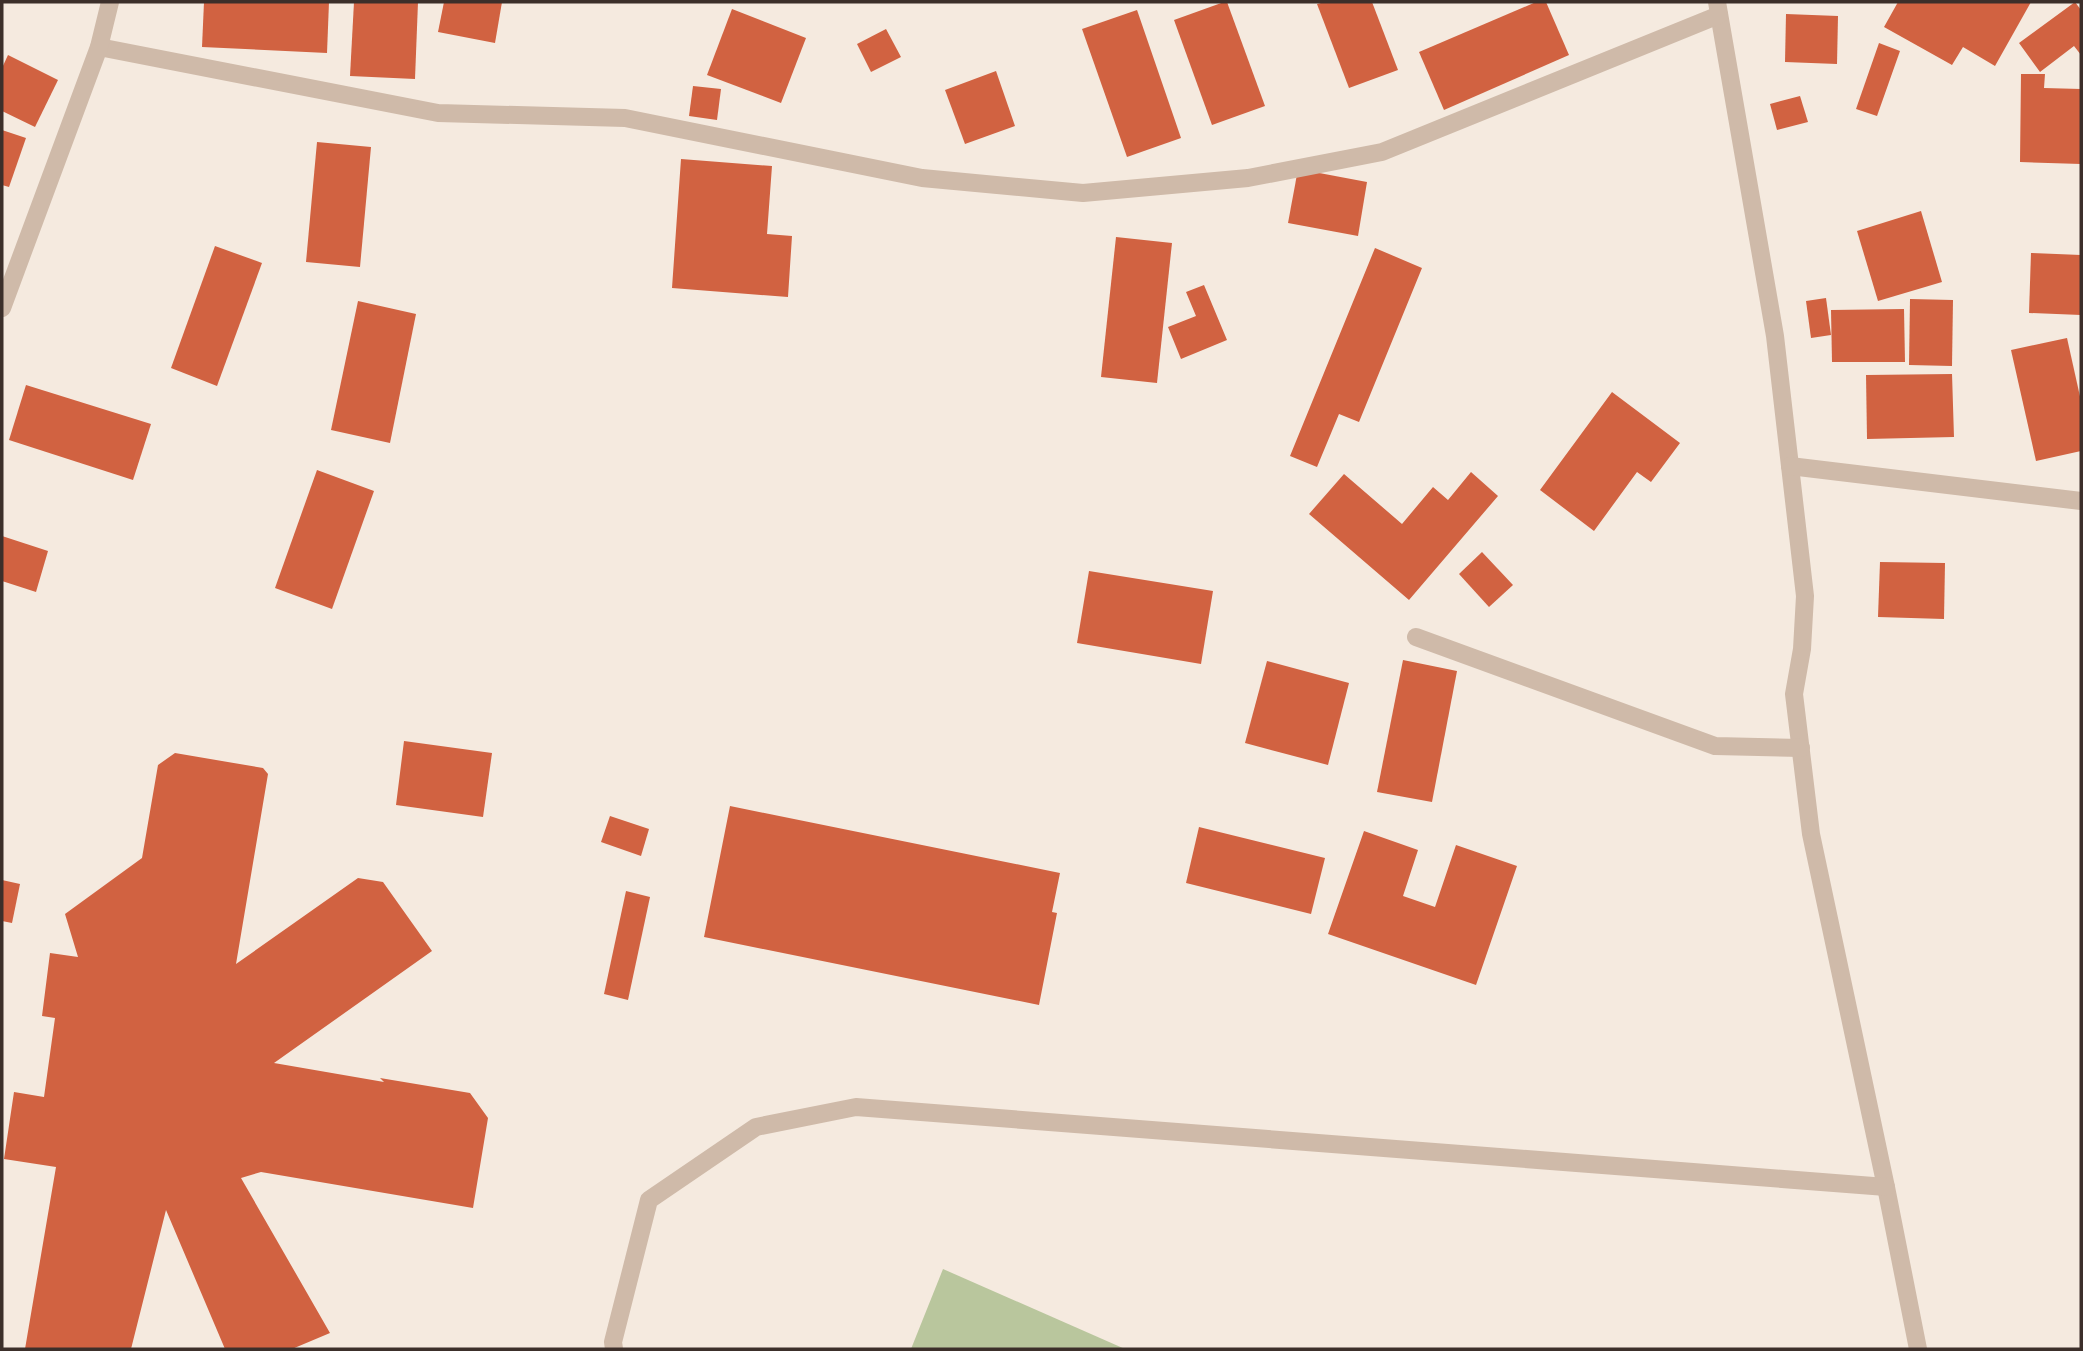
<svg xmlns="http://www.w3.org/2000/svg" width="2083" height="1351" viewBox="0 0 2083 1351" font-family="'Fira Sans Condensed',sans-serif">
<rect width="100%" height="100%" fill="#f5eadf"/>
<polygon fill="#b9c69d" points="943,1269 1125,1349 911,1349"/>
<g fill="#d16241">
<polygon points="204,2 329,2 327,53 202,47"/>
<polygon points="354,2 418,2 415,79 350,76"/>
<polygon points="444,2 502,2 495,43 438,32"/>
<polygon points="1224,2 1227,2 1265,106 1212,125 1174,20"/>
<polygon points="1325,2 1372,2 1398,70 1349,88 1317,4"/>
<polygon points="1536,2 1546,2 1569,55 1444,110 1419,52"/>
<polygon points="1898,2 2031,2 1995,66 1963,47 1952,65 1884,27"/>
<polygon points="2075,2 2081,10 2081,55 2074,46 2040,72 2019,43"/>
<polygon points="732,9 806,38 781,103 707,75"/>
<polygon points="1137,10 1181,138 1127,157 1082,29"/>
<polygon points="1786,14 1838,16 1837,64 1785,62"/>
<polygon points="886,29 901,57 871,72 857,44"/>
<polygon points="1879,43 1900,51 1877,116 1856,109"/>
<polygon points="8,55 58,80 35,127 2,111 2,68"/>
<polygon points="996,71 1015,126 965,144 945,90"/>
<polygon points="2021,74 2045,74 2044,88 2081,89 2081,164 2020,162"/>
<polygon points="693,86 721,89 717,120 689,116"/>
<polygon points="1800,96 1808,122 1777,130 1770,104"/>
<polygon points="2,130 26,138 9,187 2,185"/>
<polygon points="317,142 371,147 360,267 306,262"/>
<polygon points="681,159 772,166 767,234 792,236 788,297 672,288"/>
<polygon points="1298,169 1367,182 1358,236 1288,223"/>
<polygon points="1921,211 1942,282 1878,301 1857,231"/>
<polygon points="1116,237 1172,243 1157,383 1101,377"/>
<polygon points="215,246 262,263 217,386 171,368"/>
<polygon points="1375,248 1422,268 1359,422 1339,414 1317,467 1290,456"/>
<polygon points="2031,253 2081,255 2081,315 2029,313"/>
<polygon points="1204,285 1227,340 1181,359 1168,327 1196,316 1186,292"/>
<polygon points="1826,298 1831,335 1811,338 1806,301"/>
<polygon points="1910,299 1953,300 1952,366 1909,365"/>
<polygon points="358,301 416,314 390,443 331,430"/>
<polygon points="1904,309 1905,362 1832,362 1831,310"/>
<polygon points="2067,338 2081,401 2081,451 2036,461 2011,350"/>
<polygon points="1952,374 1954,437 1867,439 1866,375"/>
<polygon points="26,385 151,424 133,480 9,440"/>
<polygon points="1612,392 1680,443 1651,482 1637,472 1594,531 1540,490"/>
<polygon points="317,470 374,491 332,609 275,588"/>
<polygon points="1471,472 1498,496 1409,600 1309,514 1344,474 1402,524 1433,487 1448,500"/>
<polygon points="2,536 48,551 36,592 2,581"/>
<polygon points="1482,552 1513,585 1489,607 1459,574"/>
<polygon points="1880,562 1945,563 1944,619 1878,617"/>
<polygon points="1089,571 1213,591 1201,664 1077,643"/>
<polygon points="1403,660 1457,671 1432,802 1377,792"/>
<polygon points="1267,661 1349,683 1328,765 1245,743"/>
<polygon points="404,741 492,753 483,817 396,805"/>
<polygon points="175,753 263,768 268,774 236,964 358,878 383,882 432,951 274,1063 384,1082 380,1078 470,1093 488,1118 473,1208 261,1172 241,1178 330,1333 292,1349 225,1349 166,1210 131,1349 25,1349 56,1167 4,1159 14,1092 44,1097 55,1018 42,1016 50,953 78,957 65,914 142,858 158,765"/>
<polygon points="730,806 1060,873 1052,912 1057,913 1039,1005 704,937"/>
<polygon points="610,816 649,829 641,856 601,842"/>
<polygon points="1199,827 1325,858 1311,914 1186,883"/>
<polygon points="1364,831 1418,850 1403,896 1435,907 1456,845 1517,866 1476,985 1328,934"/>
<polygon points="2,880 20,884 12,923 2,921"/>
<polygon points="626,891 650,897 628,1000 604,994"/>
</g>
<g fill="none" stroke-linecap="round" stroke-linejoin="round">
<g stroke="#cfbaa9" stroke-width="18">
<polyline points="1717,2 1775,336 1805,596 1802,649 1794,694 1811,834 1886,1187 1918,1349"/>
<polyline points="99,47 438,113 625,118 922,178 1083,193 1248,178 1382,152 1719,15"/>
<polyline points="2,308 99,47 110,2"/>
<polyline points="1790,466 2081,501"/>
<polyline points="1416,637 1715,746 1801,748"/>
<polyline points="614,1349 613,1342 649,1200 756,1127 856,1107 1886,1187"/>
</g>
</g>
<rect width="2083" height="1351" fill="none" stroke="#3c2f2a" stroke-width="7"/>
</svg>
